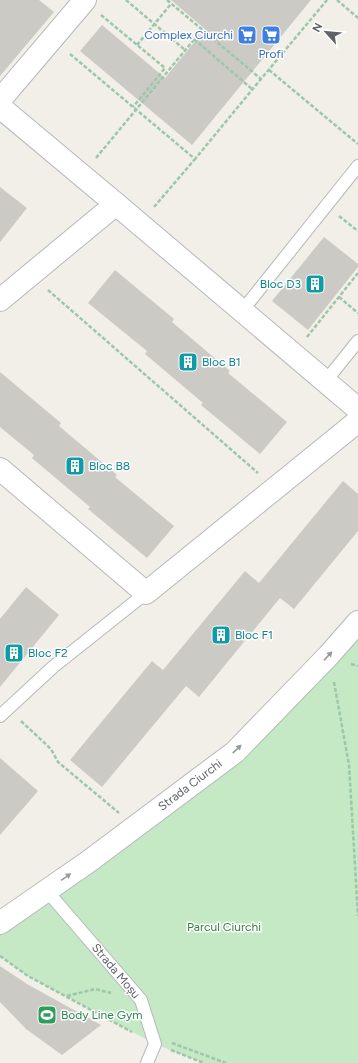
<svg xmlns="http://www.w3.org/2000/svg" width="358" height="1063" viewBox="0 0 358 1063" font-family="Figtree,sans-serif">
<rect width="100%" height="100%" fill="#f1efe8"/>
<polygon fill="#c5e8c5" points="358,622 358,1063 204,1063 155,1044 28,976 0,956 0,923 235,752"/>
<g fill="#cccac5">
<polygon points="0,0 39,0 54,12 0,76"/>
<polygon points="171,0 311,0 192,145 80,51 102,25 165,78 205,29"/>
<polygon points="0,187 27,208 0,242"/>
<polygon points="324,237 358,264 358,267 308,330 272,301"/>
<polygon points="115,270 174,319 172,322 230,371 228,373 287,422 260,454 201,405 203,403 145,354 147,351 88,303"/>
<polygon points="0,372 61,423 59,426 117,475 115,477 174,526 147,558 88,509 90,507 32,458 34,455 0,427"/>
<polygon points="343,481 358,494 358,531 294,609 280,598 199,697 186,686 102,787 70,760 152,661 163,670 245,571 259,583"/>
<polygon points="26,587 59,615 0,687 0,619"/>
<polygon points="0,758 38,791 0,835"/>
<polygon points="0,966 27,984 101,1025 62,1055 26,1029 0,1002"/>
</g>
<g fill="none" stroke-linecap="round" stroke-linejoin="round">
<g stroke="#b5b8bc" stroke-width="14">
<g id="service">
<polyline points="242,311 358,166"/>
<polyline points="325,382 358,341"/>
<polyline points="0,716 53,667 146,593"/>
<polyline points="47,891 141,1000 155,1044 147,1063"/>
</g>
</g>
<g stroke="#b5b8bc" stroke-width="24">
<g id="minor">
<polyline points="0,100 85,0"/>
<polyline points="0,107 116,204"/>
<polyline points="0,300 116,204 358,409"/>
<polyline points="0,469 146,593 358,421"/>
</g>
</g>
<g stroke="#b5b8bc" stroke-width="24">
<polyline id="tertiary" points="0,923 88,862 235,752 329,655 358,622"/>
</g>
<g stroke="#9cc7a9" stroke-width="2.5" stroke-dasharray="4 2" stroke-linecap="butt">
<polyline points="126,0 185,50"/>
<polyline points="167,0 261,79 327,0"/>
<polyline points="337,0 358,18"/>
<polyline points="101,15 165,68 133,107"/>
<polyline points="194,39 252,89"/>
<polyline points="137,45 171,4"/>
<polyline points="70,54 195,159 261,79"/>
<polyline points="269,70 358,144"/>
<polyline points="96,158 202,30"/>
<polyline points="154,207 195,159"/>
<polyline points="339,216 358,231"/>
<polyline points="48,290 258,473"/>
<polyline points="339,297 358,313"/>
<polyline points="307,337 358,273"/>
<polyline points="351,664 358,666"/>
<polyline points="334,682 349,765 358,916"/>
<polyline points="21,721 51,749 58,762 119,813"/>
<polyline points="0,956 28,976 132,1032"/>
<polyline points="67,996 95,989 111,993"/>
<polyline points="172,1043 226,1063"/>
<polyline points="171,1050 204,1063"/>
</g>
<use href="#service" stroke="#fff" stroke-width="12"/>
<use href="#minor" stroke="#fff" stroke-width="22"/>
<use href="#tertiary" stroke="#fff" stroke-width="22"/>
</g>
<defs><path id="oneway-solid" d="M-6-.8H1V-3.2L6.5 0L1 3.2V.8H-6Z"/></defs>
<g fill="#979a9d">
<use href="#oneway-solid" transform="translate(328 656) rotate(-47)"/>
<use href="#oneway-solid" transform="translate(237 749) rotate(-44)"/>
<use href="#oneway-solid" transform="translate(66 877) rotate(-35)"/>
</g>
<defs>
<g id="supermarket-square" transform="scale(1)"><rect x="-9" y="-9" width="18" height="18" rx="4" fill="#3f7fe0" stroke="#fff"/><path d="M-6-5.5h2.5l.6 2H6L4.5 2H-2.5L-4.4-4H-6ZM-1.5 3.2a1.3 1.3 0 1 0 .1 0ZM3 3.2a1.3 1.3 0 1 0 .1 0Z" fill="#fff"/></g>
<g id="building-square" transform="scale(1)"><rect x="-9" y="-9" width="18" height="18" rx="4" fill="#0f9aa8" stroke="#fff"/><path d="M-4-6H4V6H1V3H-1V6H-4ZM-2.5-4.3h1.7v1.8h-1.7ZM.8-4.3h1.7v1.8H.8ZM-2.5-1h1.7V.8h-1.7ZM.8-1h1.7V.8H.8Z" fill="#fff"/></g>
<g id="stadium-square" transform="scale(1)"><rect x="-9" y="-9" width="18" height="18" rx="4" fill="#2e9e5b" stroke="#fff"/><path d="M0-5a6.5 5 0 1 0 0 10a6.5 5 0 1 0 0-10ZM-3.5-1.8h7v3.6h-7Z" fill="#fff"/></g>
</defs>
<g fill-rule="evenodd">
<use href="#supermarket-square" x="247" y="35"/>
<use href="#supermarket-square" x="271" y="35"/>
<use href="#building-square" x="315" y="284"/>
<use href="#building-square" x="188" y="362"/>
<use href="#building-square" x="75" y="466"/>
<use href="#building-square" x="221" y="635"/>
<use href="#building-square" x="14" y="653"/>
<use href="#stadium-square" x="47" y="1015"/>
</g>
<g text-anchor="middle" stroke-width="3" stroke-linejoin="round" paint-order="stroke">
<g font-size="12" fill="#366cbe" stroke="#fff" text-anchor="end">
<text x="233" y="39">Complex Ciurchi</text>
<text x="271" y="58" text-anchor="middle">Profi</text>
</g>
<g font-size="12" fill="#0d838f" stroke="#fff" text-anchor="start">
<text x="301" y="288" text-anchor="end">Bloc D3</text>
<text x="202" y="366">Bloc B1</text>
<text x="89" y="470">Bloc B8</text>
<text x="235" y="639">Bloc F1</text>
<text x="28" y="657">Bloc F2</text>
</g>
<g font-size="12" fill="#5f6368" stroke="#fff">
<text transform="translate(190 785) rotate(-37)" y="4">Strada Ciurchi</text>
<text transform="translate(116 971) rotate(50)" y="4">Strada Moșu</text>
</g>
<g font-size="12" fill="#348238" stroke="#fff">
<text x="224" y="931">Parcul Ciurchi</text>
</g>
<g font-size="12" fill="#27864d" stroke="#fff" text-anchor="start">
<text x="61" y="1019">Body Line Gym</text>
</g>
</g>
<g transform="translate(326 32) rotate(297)" stroke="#ffffff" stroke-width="3" paint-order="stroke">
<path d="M0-3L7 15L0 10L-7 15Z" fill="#5f6368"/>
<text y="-6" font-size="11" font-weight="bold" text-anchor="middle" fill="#5f6368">N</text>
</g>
</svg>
